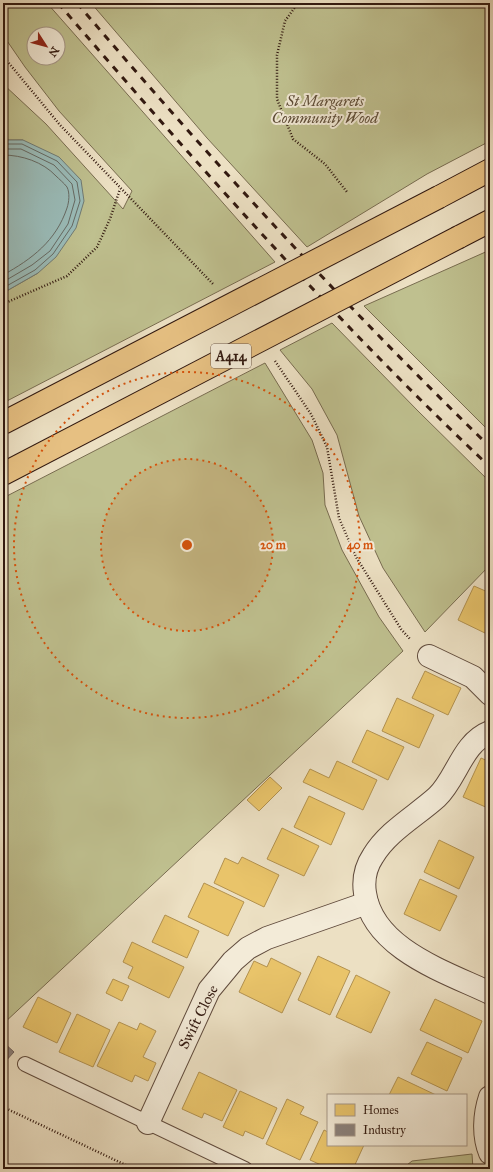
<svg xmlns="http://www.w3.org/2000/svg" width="493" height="1172" viewBox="0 0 493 1172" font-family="'IM FELL Great Primer',serif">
<rect width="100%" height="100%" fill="#ece0c3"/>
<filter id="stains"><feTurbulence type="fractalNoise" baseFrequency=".005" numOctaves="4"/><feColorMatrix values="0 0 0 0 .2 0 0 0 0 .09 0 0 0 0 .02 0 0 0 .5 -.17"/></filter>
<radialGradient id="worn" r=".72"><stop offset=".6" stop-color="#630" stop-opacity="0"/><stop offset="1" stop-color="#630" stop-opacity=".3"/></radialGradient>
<g fill="#bfc08f" stroke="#786c50" fill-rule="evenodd">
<path d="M3,3H47L275,262L3,403V293L38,273L23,140H3V84L46,124L123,209L132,191L59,111L25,67L3,35ZM34,34H58V58H34Z"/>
<polygon points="91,3 490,3 490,141 427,174 307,247 207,138"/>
<polygon points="490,250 490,432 364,306"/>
<polygon points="332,323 418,411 490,482 490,565 425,632 383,568 359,516 337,435 312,389 280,350"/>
<polygon points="265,363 312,440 323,473 325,505 342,550 379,617 403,651 3,1024 3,498"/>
<polygon points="472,1154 473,1169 402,1169 412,1161"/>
</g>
<polygon fill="#9abcb9" stroke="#707b75" points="3,140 23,140 59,157 81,180 84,201 76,228 56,257 38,273 3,293"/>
<g fill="#e9c46a" stroke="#b2914f">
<polygon points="474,586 490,593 490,628 487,634 458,620"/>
<polygon points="425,671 461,688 448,715 412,698"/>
<polygon points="397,698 434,715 419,748 382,731"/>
<polygon points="367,730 404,747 388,780 352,762"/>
<polygon points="481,758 490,762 490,809 463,797"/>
<polygon points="337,761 377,780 363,810 303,782 310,769 329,778"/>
<polygon points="270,777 282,788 259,811 247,800"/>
<polygon points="309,796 345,813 331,845 294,827"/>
<polygon points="282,828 319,846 304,876 267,859"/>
<polygon points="439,840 474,857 459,889 424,872"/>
<polygon points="242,857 279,875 264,907 214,883 225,858 238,864"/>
<polygon points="420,879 457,896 440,931 404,914"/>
<polygon points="204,883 244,902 228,936 188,917"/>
<polygon points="165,915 199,931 187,958 152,942"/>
<polygon points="132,942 184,967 169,998 128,978 133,967 123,962"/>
<polygon points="318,956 350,971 330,1015 298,1000"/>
<polygon points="271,958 301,973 282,1013 239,992 254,961 267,967"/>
<polygon points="356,975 390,992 371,1033 336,1017"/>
<polygon points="113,979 129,986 122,1001 106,993"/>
<polygon points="38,997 71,1013 57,1043 23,1027"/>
<polygon points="435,999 482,1021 468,1053 420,1030"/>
<polygon points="77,1014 110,1030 93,1067 59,1052"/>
<polygon points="119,1022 137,1030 140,1023 156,1031 143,1057 156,1063 148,1081 135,1075 132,1082 97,1066"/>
<polygon points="427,1042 462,1058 447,1091 411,1074"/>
<polygon points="199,1072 237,1090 222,1121 204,1113 202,1118 182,1109"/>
<polygon points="398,1077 436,1095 389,1095"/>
<polygon points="240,1091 277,1108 263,1139 245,1131 243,1136 223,1127"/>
<polygon points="287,1099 304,1107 300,1114 318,1122 300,1160 266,1144"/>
<polygon points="324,1130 328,1132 328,1145 364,1145 353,1169 330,1169 310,1160"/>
</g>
<polygon fill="#8a817c" stroke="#70625c" points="3,1042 14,1052 3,1064"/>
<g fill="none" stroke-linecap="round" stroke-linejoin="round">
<g stroke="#666a64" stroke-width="1">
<polyline points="3,144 22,144 57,161 77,182 80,201 72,226 53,254 35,270 3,288"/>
<polyline points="3,149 21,149 54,165 72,184 75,200 68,224 50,251 32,265 3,282"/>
<path d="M3,155C22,155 43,162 56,176C59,179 64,183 67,187C70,193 69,202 67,208C56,241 32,259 3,275"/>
</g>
<g stroke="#604b3d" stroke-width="16">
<polyline id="lane" points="25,1064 245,1169"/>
</g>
<g stroke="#604b3d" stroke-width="24">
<g id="street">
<polyline points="429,656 473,677 490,694"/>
<path d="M490,732C462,743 457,778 437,797C416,816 388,831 373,856C365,868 363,880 365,893C373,949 446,972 490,993"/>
<path d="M490,1097C484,1115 483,1136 490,1153"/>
<polyline points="148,1123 209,990 233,961 248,948 267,938 367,903"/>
</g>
</g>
<g stroke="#321910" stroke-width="24">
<g id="highway">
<polyline points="439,197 490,170"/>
<polyline points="459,237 490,221"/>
</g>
</g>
<g stroke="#321910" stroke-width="2.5" stroke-dasharray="1 2" stroke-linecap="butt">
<polyline points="298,3 285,21 277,55 277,99 293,139 325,164 347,192"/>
<polyline points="3,56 60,125 213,284"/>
<polyline points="3,304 67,276 97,247 110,219 120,189"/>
<polyline points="275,361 311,414 327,447 339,518 356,557 401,629 410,639"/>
<polyline points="3,1107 134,1169"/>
</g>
<use href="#lane" stroke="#f3ebd8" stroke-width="14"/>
<use href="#street" stroke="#f3ebd8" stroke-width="22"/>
<use href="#highway" stroke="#e6c082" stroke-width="22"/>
<g stroke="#321910" stroke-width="3" stroke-dasharray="7 7" stroke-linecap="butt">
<path d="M58,3C196,163 336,322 490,467"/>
<path d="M77,3C208,157 345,306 490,447"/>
</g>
<g stroke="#321910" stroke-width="24" stroke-linecap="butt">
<g id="highway-bridge">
<polyline points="3,423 439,197"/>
<polyline points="3,474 459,237"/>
</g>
</g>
<use href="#highway-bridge" stroke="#e6c082" stroke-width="22"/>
</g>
<circle cx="187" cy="545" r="86" fill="#d6530c" fill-opacity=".12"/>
<g fill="none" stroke="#d6530c" stroke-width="2" stroke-dasharray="2 4">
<circle cx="187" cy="545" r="86"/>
<circle cx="187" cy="545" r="173"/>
</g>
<g text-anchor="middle" stroke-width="4" stroke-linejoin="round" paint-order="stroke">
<rect fill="#f3ebd8" stroke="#6c584c" stroke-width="1" x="211" y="344" width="40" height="24" rx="3"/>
<g font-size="14" font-weight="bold" fill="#321910">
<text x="231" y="361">A414</text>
</g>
<g font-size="15" font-style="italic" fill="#5c4b36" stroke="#f3ebd8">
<text x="325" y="106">St Margarets<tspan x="325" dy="17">Community Wood</tspan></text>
</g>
<g font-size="15" fill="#321910" stroke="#f3ebd8">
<text transform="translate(198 1017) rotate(-63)" y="5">Swift Close</text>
</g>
</g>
<circle cx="187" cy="545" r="6" fill="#d6530c" stroke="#f3ebd8" stroke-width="2"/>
<g font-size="12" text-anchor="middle" font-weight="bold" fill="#d6530c" stroke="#f3ebd8" stroke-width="4" stroke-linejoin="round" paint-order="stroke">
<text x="273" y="549">20 m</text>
<text x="360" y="549">40 m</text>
</g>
<rect width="493" height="1172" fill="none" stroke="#ece0c3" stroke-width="16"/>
<rect x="4" y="4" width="485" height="1164" fill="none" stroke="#321910" stroke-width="2"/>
<rect x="8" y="8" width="477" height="1156" fill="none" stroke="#321910"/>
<rect x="327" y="1094" width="140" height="52" fill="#f3ebd8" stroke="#a69788"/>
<rect x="335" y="1104" width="20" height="12" fill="#e9c46a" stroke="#a69788"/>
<text x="363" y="1114" font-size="12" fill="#321910">Homes</text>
<rect x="335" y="1124" width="20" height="12" fill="#8a817c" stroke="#a69788"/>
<text x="363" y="1134" font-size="12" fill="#321910">Industry</text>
<g transform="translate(46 46) rotate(126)"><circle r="19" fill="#f3ebd8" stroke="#a69788"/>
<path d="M0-3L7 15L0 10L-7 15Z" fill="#8f2418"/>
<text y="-6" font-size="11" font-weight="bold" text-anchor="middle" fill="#321910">N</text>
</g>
<rect width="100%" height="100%" filter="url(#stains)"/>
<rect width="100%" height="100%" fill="url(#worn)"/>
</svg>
